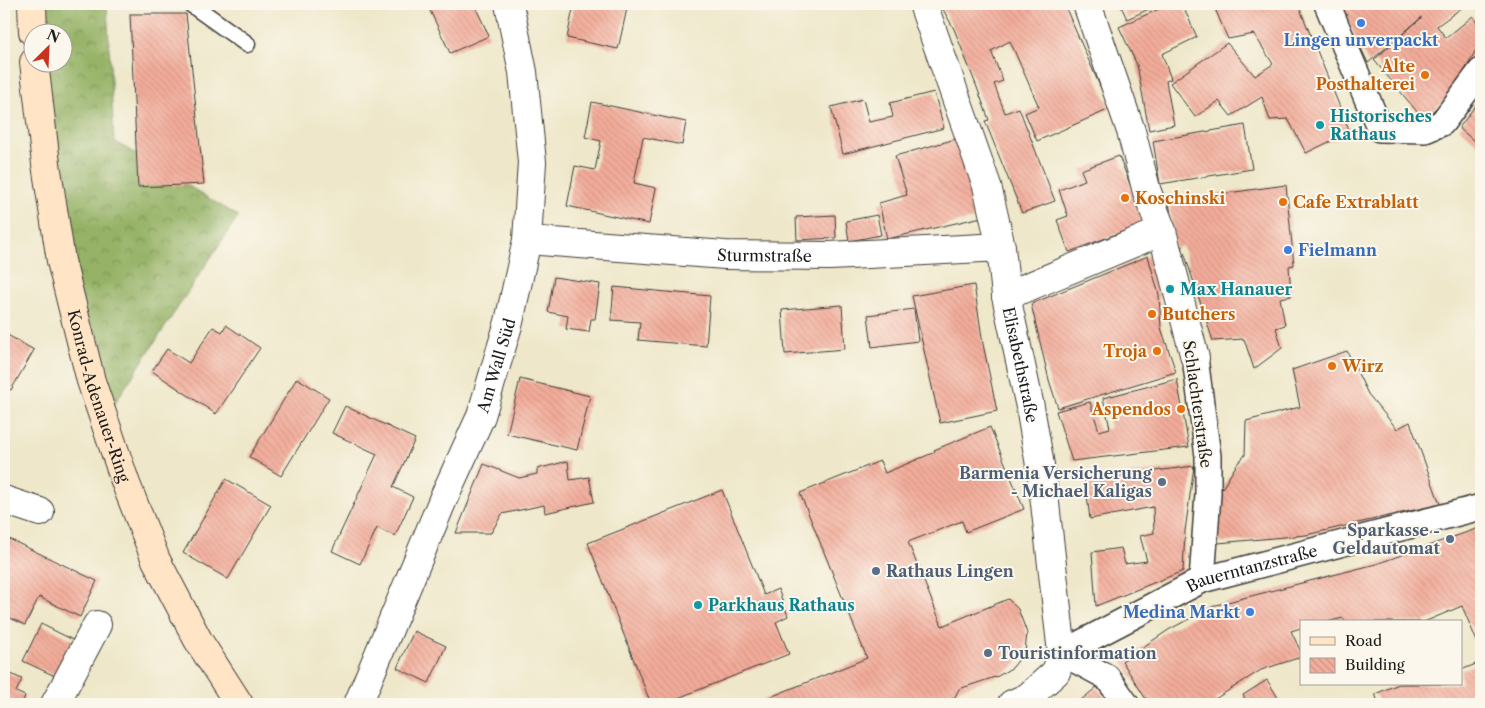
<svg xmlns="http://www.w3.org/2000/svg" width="1485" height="708" viewBox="0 0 1485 708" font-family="'Libre Caslon Text',serif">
<defs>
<pattern id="forest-crowns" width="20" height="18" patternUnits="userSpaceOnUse" patternTransform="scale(1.25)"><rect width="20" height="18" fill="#95b266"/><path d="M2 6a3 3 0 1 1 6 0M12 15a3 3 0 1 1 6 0" fill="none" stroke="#799053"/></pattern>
<pattern id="building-back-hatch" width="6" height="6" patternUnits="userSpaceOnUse" patternTransform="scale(1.25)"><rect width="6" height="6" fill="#f3ac9a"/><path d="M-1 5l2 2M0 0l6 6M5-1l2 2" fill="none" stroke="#d09384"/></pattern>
</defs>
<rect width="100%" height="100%" fill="#fbf7ec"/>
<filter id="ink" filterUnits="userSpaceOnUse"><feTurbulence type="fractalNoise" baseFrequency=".02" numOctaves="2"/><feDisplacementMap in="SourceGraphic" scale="10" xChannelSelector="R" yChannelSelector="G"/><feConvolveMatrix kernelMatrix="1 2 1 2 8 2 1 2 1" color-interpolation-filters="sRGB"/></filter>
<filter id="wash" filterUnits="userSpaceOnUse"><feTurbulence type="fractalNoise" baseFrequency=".0096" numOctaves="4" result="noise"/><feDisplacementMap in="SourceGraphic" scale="20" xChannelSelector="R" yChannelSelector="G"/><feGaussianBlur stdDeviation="1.12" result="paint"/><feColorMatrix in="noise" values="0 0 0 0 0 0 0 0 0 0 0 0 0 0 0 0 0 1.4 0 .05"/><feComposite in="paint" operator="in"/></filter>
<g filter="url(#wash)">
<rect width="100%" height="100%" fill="#eee7c9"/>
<polygon fill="url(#forest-crowns)" stroke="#586741" points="32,4 107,4 114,141 238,216 109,412 91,381 34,63 62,62 62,32 33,32"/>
<g id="blocks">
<g fill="url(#building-back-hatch)">
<polygon points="427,4 474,4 489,36 450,53"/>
<polygon points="574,4 628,4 618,49 567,38"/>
<polygon points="940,4 1064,4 1110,109 1037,141 1025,113 1039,107 1010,41 991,51 1003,81 994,84 1005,113 1019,108 1055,201 1022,213 985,121 989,120 978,90 954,29"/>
<polygon points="1120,4 1160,4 1127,19"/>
<polygon points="1170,4 1182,4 1197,37 1162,54 1171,79 1166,81 1174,125 1149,130 1137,65 1119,27"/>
<polygon points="1213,4 1298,4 1350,132 1306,153 1288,119 1270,120 1262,97 1231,116 1219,101 1195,117 1170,83 1227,43 1255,76 1273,64 1254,34 1228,39"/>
<polygon points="1340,4 1467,4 1437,26 1446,38 1473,16 1481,31 1481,41 1454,90 1424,120 1374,60 1422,17 1368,63"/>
<polygon points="130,14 186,14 204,184 138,187"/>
<polygon points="934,92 944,128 843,154 831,107 863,99 869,122 893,117 890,103"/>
<polygon points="1481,98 1481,147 1459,128"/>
<polygon points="592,102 686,122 682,145 643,137 634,183 656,188 649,224 567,206 575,166 595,170 601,141 585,137"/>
<polygon points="1245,125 1252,169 1160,184 1153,141"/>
<polygon points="963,137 986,216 887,239 879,203 907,195 895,156"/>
<polygon points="1119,156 1145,223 1069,252 1057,220 1068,216 1059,190 1085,180 1081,170"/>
<polygon points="1286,185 1294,265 1289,266 1291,296 1280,298 1285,325 1276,328 1282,348 1254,369 1244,339 1213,341 1182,246 1175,248 1169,201"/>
<polygon points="835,215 836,238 797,240 796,217"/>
<polygon points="877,215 881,235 849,241 846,221"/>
<polygon points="1148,256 1159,295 1161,328 1176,372 1058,408 1049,380 1031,304"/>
<polygon points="554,277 600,284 595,319 591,319 589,332 566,329 568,316 548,312"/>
<polygon points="974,285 983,344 997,411 940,423 912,296"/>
<polygon points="614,287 710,296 706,346 638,340 640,322 611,320"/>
<polygon points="842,305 845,349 785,354 782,310"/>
<polygon points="914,309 918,341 872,347 868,315"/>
<polygon points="226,325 260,348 216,414 152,371 167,349 189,363 213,327 222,332"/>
<polygon points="4,333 34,350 11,390 4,386"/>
<polygon points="1347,351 1368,394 1397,429 1410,422 1440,504 1306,535 1218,543 1217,497 1237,464 1245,455 1246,421 1300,407 1292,370"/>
<polygon points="297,378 329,398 281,476 249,457"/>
<polygon points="520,379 590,396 577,450 507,434"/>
<polygon points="1177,379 1189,447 1072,461 1056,411 1090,402 1099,431 1110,428 1103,398"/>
<polygon points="345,406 415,439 393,487 413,497 395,536 377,528 360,564 332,551 377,454 332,433"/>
<polygon points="990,427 1024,509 966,532 962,521 908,542 942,626 1008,599 1018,609 1027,633 1025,652 1013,667 998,676 959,689 951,704 753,704 867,658 800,493 880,461 885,473 935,452 934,450"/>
<polygon points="568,461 570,480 589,477 594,502 545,513 544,505 502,514 491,533 456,533 484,464 519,478 537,474 537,469"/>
<polygon points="1194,466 1185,531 1183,571 1096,606 1092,552 1121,548 1125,564 1147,561 1140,536 1154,533 1153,507 1090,519 1085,480"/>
<polygon points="226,479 271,505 228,579 183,553"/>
<polygon points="722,490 764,595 778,589 788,616 776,622 789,654 663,704 651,704 588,543"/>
<polygon points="1479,528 1481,533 1481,651 1462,606 1424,622 1345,622 1343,618 1327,622 1301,622 1301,628 1291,631 1301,652 1301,657 1261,670 1215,699 1218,704 1149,704 1122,661 1170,629 1216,605 1376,564"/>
<polygon points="5,537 97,581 80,617 39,597 25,625 4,615 4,540"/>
<polygon points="41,624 75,641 57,677 23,661"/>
<polygon points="414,631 446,646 429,683 397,668"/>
<polygon points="1481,662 1481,704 1379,704 1375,694 1399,684 1461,684 1461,670"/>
<polygon points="4,671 22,679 16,692 25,696 22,704 4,704"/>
<polygon points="1267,680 1282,704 1248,704 1243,695"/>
<polygon points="1097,687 1110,704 1076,704"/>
</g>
</g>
</g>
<g filter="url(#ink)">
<use href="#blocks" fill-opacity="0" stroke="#3c3a36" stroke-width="1"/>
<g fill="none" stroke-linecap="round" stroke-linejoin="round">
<g stroke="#3c3a36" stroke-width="19">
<polyline id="service" points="191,4 247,44"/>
</g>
<g stroke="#3c3a36" stroke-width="28">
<g id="pedestrian">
<polyline points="1327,4 1380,129 1425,130 1442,123 1481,71"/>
<polyline points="1195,358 1208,456 1208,494 1202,580"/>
<path id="s1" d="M1062,653L1202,580L1481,507"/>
<polyline points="1062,653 1107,677 1126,704"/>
</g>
</g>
<g stroke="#3c3a36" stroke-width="30">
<g id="minor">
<path id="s2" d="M923,4L987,186L1001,247L1006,296L1030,407L1042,477L1062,653L1056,672L1028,697L1012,704"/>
<polyline points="1087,4 1131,131 1147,192 1162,231 1195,358"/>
<path id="s3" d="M527,240L725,255L830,256L1001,247"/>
<polyline points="1006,296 1162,231"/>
<polyline points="4,500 40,512"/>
<polyline points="55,704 97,625"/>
<path id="s4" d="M358,704L444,497L481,416L509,322L527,240L532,162L523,72L509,4"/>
</g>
</g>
<g stroke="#3c3a36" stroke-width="30">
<g id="secondary">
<polyline points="32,4 33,32"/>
<path id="s5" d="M34,62L46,164L61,261L91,381L126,484L156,560L198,640L239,704"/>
</g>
</g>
<use href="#service" stroke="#fff" stroke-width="16"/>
<use href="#pedestrian" stroke="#fff" stroke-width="25"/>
<use href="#minor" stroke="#fff" stroke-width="28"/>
<use href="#secondary" stroke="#ffe4c6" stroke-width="28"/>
</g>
</g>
<g fill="#3f7fe0" stroke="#fbf7ec" stroke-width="2">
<circle cx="1361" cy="23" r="5"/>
<circle cx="1288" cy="250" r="5"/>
<circle cx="1250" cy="612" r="5"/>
</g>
<g fill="#e8710a" stroke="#fbf7ec" stroke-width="2">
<circle cx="1425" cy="75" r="5"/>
<circle cx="1125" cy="198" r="5"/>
<circle cx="1283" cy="202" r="5"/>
<circle cx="1152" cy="314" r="5"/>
<circle cx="1157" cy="351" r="5"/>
<circle cx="1332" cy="366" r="5"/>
<circle cx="1181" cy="409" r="5"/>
</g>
<g fill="#0f9aa8" stroke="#fbf7ec" stroke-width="2">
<circle cx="1320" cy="125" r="5"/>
<circle cx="1170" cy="289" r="5"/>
<circle cx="698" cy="605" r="5"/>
</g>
<g fill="#5c6f8a" stroke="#fbf7ec" stroke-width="2">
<circle cx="1162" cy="482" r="5"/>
<circle cx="1450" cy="539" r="5"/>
<circle cx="876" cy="571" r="5"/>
<circle cx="988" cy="653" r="5"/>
</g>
<g text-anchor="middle" stroke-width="4" stroke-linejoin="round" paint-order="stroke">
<g font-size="16" font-weight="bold" fill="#366cbe" stroke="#fbf7ec">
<text x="1361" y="46">Lingen unverpackt</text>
<text x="1298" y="256" text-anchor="start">Fielmann</text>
<text x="1240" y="618" text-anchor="end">Medina Markt</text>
</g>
<g font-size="16" font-weight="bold" fill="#c56008" stroke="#fbf7ec" text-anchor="start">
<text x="1415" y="72" text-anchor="end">Alte<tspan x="1415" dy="18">Posthalterei</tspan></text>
<text x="1135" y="204">Koschinski</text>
<text x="1293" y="208">Cafe Extrablatt</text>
<text x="1162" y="320">Butchers</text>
<text x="1147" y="357" text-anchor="end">Troja</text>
<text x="1342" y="372">Wirz</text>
<text x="1171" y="415" text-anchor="end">Aspendos</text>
</g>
<g font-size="16" font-weight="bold" fill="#0d838f" stroke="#fbf7ec" text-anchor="start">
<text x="1330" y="122">Historisches<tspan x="1330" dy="18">Rathaus</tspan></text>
<text x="1180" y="295">Max Hanauer</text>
<text x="708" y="611">Parkhaus Rathaus</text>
</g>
<g font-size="16" fill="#1c1c1c" stroke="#fbf7ec">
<text dy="6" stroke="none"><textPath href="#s3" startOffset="238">Sturmstraße</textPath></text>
<text dy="6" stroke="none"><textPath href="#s4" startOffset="366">Am Wall Süd</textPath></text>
<text dy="6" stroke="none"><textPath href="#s2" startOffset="375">Elisabethstraße</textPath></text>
<text dy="6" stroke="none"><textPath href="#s5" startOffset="341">Konrad-Adenauer-Ring</textPath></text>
<text transform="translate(1198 404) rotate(82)" y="6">Schlachterstraße</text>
<text dy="6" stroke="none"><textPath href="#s1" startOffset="209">Bauerntanzstraße</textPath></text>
</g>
<g font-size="16" font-weight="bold" fill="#4e5e75" stroke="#fbf7ec" text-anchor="end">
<text x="1152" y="479">Barmenia Versicherung<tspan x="1152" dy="18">- Michael Kaligas</tspan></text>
<text x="1440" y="536">Sparkasse -<tspan x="1440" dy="18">Geldautomat</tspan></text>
<text x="886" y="577" text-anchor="start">Rathaus Lingen</text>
<text x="998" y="659" text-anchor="start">Touristinformation</text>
</g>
</g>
<rect width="1485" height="708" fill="none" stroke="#fbf7ec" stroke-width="20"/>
<rect x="1300" y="620" width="162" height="65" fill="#fbf7ec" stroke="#a29f99"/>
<rect x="1310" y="637" width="25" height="8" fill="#ffe4c6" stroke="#a29f99"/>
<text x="1345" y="646" font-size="15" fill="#1c1c1c">Road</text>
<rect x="1310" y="658" width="25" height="15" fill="url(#building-back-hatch)" stroke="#a29f99"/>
<text x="1345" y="670" font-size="15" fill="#1c1c1c">Building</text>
<g transform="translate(48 48) rotate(24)"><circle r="24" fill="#fbf7ec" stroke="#a29f99"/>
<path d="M0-4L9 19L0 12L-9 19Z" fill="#c8321e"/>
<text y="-8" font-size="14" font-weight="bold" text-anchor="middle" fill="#1c1c1c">N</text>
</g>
</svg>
